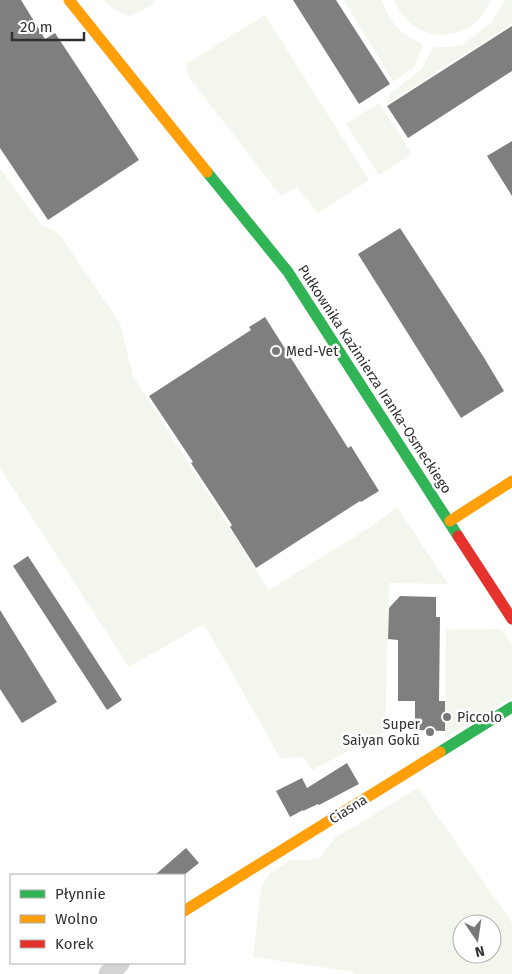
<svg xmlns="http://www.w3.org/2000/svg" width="512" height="974" viewBox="0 0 512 974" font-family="'Fira Sans',sans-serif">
<rect width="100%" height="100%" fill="#fff"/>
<g fill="#f2f6ec" fill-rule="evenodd">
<path d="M104,0H153V4C127,19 129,20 105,2Z"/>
<path d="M344,0H382C391,26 400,32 423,45L414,68L393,81Z"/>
<path d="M395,0H490C488,4 487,8 485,11C470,37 432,42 410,23C404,17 397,9 395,0Z"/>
<polygon points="505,0 512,0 512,24 386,104 390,94 422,69 433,47 449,47 464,44 491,23"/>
<polygon points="265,15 369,180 318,213 297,187 281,196 188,76 186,64"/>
<polygon points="379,103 412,154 379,175 346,124"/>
<polygon points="0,168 40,223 59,234 120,323 133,376 269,590 375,524 397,507 448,584 389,583 385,732 312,770 303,757 281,759 204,624 129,667 0,468"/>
<polygon points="502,629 512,645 512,697 445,738 446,630"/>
<path d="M418,788L512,923V974H354V972L253,957L261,888L269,874L291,860H307L321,857L335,838ZM462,924H492V954H462Z"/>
</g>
<g fill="#7f7f7f">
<polygon points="0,0 21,0 45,39 55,33 139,160 48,220 0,148"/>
<polygon points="293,0 336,0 390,84 359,104"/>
<polygon points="512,26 512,71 408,138 387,106"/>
<polygon points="512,141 512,196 487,156"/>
<polygon points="400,228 483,356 504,391 461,418 358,254"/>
<polygon points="265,317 348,448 351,446 379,491 361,502 360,501 256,568 230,527 232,525 191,463 193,462 149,396 251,330 249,327"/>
<polygon points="28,556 122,700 107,710 13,566"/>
<polygon points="400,596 436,597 436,617 440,617 439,701 445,701 445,731 415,730 415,701 398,701 398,640 388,639 389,608"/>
<polygon points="0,610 57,702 22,723 0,689"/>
<polygon points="347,763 359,784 319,805 318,804 303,811 303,810 290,817 276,791 302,778 307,788"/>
<polygon points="186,848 199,863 184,875 155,875"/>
</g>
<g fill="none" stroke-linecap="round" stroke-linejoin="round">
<polyline stroke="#d4d4d4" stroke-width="21" points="109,974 119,963"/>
<g stroke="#30b455" stroke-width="11">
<polyline points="207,172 288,272 458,536"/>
<polyline points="440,752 512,707"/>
</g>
<g stroke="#ff9f0a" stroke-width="11">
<polyline points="69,0 207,172"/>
<polyline points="450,521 512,481"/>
<polyline points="184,911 440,752"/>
</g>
<polyline stroke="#e5322d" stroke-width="11" points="458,536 512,619"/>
</g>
<g fill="#787878" stroke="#fff" stroke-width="2">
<circle cx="276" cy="351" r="5"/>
<circle cx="447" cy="717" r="5"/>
<circle cx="430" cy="732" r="5"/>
</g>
<g text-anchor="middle" stroke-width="5" stroke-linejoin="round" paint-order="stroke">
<g font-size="14" fill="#303030" stroke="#fff" text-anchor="start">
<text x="286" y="356">Med-Vet</text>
<text x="457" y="722">Piccolo</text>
<text x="420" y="729" text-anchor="end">Super<tspan x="420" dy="16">Saiyan Gokū</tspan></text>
</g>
<g font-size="14" fill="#303030" stroke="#fff">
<text transform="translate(375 379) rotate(57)" y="5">Pułkownika Kazimierza Iranka-Osmeckiego</text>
<text transform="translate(348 809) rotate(-32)" y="5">Ciasna</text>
</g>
</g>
<rect x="10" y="874" width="175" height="90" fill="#ffffff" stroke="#acacac"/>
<rect x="20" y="890" width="25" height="8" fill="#30b455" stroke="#acacac"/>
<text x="55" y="899" font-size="15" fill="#303030">Płynnie</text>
<rect x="20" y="915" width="25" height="8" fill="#ff9f0a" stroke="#acacac"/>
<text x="55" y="924" font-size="15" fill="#303030">Wolno</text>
<rect x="20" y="940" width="25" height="8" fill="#e5322d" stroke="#acacac"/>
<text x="55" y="949" font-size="15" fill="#303030">Korek</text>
<g transform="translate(477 939) rotate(167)"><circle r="24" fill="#ffffff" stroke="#acacac"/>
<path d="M0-4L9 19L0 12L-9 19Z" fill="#787878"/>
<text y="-8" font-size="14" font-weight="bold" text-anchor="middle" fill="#303030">N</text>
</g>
<path d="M12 32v8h72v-8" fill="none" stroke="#303030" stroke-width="2.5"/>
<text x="20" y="32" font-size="15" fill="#303030" stroke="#ffffff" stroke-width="4" paint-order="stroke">20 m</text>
</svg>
